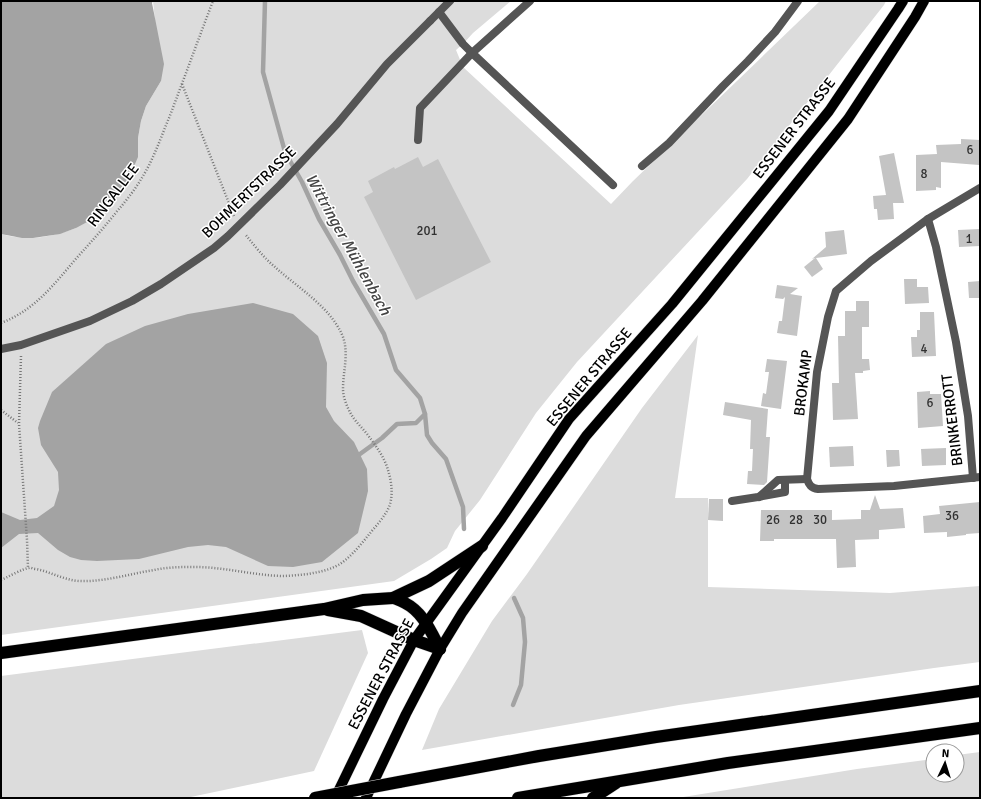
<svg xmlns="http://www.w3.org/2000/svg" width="981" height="799" viewBox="0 0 981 799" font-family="Signika,sans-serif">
<rect width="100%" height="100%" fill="#fff"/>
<g fill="#dcdcdc">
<path d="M153,1H511L473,33L463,44L456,50L463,67L611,204L633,181L820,1H886L884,5L747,179L577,362L536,413L480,500L455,531L447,548L431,559L394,581L1,635V234C27,241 50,238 76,228L138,138L141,121L146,106L161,81Z"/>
<polygon points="698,335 675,498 708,498 708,587 890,593 980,586 980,662 934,668 679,705 422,750 439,709 492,621 527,574 642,408"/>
<polygon points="362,630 368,653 314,771 186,798 1,798 1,676 148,657"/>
<polygon points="980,752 980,798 677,798 857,769 933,759 933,775 957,775 957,755"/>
</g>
<g fill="#a3a3a3">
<polygon points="1,1 153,1 152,3 164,64 161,81 146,106 141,121 138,138 138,157 132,171 126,182 100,214 89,221 76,228 60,234 33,238 22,238 1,234"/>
<polygon points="253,303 293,314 318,336 327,363 326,407 334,421 354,442 367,469 368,491 358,533 322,562 293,567 268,566 226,547 208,545 188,547 139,559 97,561 81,560 70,557 58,550 38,533 19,534 1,548 1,512 20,520 37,518 54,506 59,490 58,472 41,445 38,428 40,421 52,392 106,344 145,326 188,314"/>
</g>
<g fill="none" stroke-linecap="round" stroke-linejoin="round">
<g stroke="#a3a3a3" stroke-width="4.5">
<polyline points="265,1 263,72 285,152 302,182 319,219 340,255 353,281 384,334 396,370 420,398 425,414 416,423 397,424 382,438 360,454"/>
<polyline points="425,414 427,435 432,443 446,459 463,507 464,529"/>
<polyline points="513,705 521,685 525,642 523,618 514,598"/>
</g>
</g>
<g fill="#c4c4c4">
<polygon points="961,139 980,140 979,165 941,162 941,188 936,187 936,190 916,191 916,155 937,154 936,145 961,144"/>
<polygon points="894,153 904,203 893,203 894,219 878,220 877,209 874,209 873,196 886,195 879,156"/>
<polygon points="418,157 423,167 438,159 491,262 416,300 364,197 373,192 368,181 394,167 395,169"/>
<polygon points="980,229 980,246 959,247 958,230"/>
<polygon points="844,230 847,254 816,258 823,269 812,277 804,267 815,258 812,259 826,247 825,232"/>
<polygon points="904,279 917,279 917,287 928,287 929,303 905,304"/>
<polygon points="980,281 980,298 969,298 968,282"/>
<polygon points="777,285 798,288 790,294 802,296 797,336 777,333 779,321 782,321 785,297 783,299 775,298"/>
<polygon points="856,301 869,301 869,327 862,327 862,359 869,359 870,370 863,371 863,373 855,373 858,419 833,420 832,383 839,383 838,336 845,336 845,311 856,311"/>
<polygon points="920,312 934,312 936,356 912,357 911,337 917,337 917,330 920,330"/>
<polygon points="767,359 787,361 781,409 761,406 763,393 766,394 769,372 765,372"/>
<polygon points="930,391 930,394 941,394 943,426 918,428 917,392"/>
<polygon points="725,402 768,409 766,437 770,437 767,482 764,485 747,484 748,471 752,471 753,449 750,449 751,420 723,415"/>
<polygon points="853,446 854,466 830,467 829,447"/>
<polygon points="946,448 946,465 922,466 921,449"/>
<polygon points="886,450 899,450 900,466 887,467"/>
<polygon points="875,495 880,509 903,508 905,528 879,530 879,539 855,540 856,567 837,568 836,539 774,539 774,541 760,541 761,510 832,510 832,520 861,519 861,510 870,510"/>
<polygon points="709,499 723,499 723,521 708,520"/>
<polygon points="980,502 980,533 966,534 966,535 947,537 947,532 924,533 923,516 940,514 939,506"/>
</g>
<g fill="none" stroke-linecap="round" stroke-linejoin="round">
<g stroke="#dbdbdb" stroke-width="11">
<g id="primary">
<polyline points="335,798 383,699 414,640 502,518 569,419 672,304 829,111 898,9 903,1"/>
<polyline points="366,798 406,714 440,649 462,613 586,436 702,301 848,119 915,17 924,1"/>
</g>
</g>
<g stroke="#dbdbdb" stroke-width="13">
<g id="motorway">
<path d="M393,598C397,599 401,601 405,603C423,612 431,632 440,649"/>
<polyline points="328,610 361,616 414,640 440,649"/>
<polyline points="1,653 324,609 363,600 393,598 429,581 482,546"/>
<polyline points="399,782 539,756 656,737 980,691"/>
<polyline points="518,798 728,763 980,728"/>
<polyline points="593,798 616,783"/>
</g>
</g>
<g stroke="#777" stroke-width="2.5" stroke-dasharray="1 2" stroke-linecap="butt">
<polyline points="182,84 234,216"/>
<path d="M1,323C33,311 53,286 74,261C89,244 104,228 118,210C127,200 136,188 143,176C154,158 161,137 169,118C184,79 198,40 213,1"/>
<polyline points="21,356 19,424 27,540 28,568"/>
<polyline points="1,410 18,423"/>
<path d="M1,580C6,578 24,568 29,568C31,567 33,569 36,569C51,572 64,580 79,581C105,582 129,574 154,570C168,567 181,567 195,567C224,567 252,575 281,576C290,576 299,575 308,574C319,572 330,570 340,564C352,556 362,543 371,532C377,525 383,518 387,511C394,499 392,483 388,470C385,459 377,447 370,438C364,429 356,423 351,414C347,407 343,397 343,389C343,371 349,354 343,337C331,307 298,288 275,267C264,258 254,245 245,234"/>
</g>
<g stroke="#555" stroke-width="8">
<polyline points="439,12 463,44 472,53 613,185"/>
<polyline points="418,140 420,108 472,53 530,1"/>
<polyline points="642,166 669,143 723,86 748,61 775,32 798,1"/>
<polyline points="1,349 21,345 90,321 132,301 161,284 214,248 228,236 280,185 337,124 387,64 430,21"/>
<polyline points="759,497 778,480 807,479"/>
<polyline points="732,501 758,497 785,492 785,480"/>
</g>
<g stroke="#555" stroke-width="8">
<polyline points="430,21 450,1"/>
<path d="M980,188L928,219L871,261L836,291L828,317L817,372L807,479C809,485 811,488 818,489L894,486L980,477"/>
<polyline points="928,219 936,247 956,342 968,416 973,478"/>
</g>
<use href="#primary" stroke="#000" stroke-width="10"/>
<use href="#motorway" stroke="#000" stroke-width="12"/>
<g stroke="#dbdbdb" stroke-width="13" stroke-linecap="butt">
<polyline id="motorway-bridge" points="315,798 399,782"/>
</g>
<use href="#motorway-bridge" stroke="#000" stroke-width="12"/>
</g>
<g text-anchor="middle" stroke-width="3" stroke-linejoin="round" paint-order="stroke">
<g font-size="13" fill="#313131">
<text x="970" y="154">6</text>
<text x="924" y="178">8</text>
<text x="427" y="235">201</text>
<text x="969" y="243">1</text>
<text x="924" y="353">4</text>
<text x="930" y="407">6</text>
<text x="952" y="520">36</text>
<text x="773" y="524">26</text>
<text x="796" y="524">28</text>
<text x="820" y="524">30</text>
</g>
<g font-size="15" fill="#000" stroke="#fff">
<text transform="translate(794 128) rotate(-52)" y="5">ESSENER STRASSE</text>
<text transform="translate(249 192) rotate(-44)" y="5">BOHMERTSTRASSE</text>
<text transform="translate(113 195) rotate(-53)" y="5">RINGALLEE</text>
<text transform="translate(589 377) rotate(-50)" y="5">ESSENER STRASSE</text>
<text transform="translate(803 383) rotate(-83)" y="5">BROKAMP</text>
<text transform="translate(952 420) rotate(-97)" y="5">BRINKERROTT</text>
<text transform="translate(381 674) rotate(-62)" y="5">ESSENER STRASSE</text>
</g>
<g font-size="16" font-style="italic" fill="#444" stroke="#fff">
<text transform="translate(349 244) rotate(61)" y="6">Wittringer Mühlenbach</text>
</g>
</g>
<rect width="981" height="799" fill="none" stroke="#000000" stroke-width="4"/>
<g transform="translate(945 763) rotate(4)"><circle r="19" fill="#ffffff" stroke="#999999"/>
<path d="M0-3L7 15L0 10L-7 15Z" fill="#000000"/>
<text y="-6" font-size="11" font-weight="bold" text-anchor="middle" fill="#000000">N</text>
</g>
</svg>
